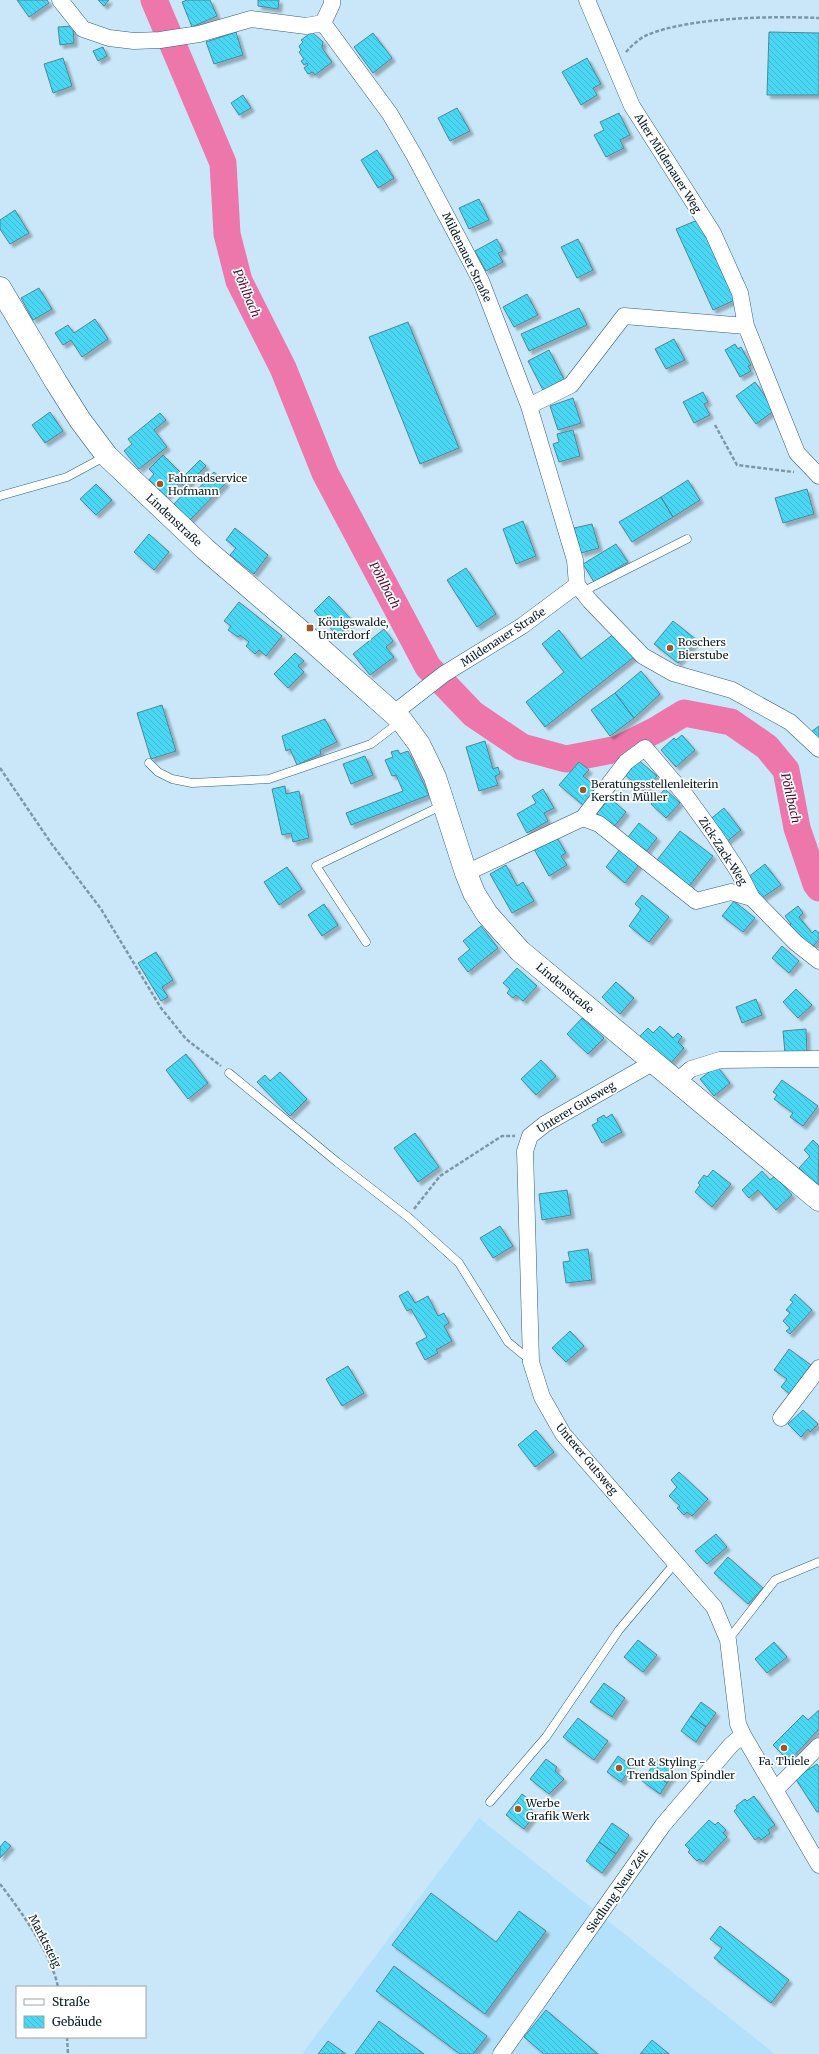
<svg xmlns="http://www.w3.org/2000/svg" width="819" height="2054" font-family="Merriweather,serif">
  <defs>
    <pattern id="building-back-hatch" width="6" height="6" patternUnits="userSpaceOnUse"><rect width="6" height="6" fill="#4ad7f4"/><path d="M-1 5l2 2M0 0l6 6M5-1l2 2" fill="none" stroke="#3fb8d1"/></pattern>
    <filter id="shadow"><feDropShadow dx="3.5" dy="3.5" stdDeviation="1" flood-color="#0004"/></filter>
  </defs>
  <rect width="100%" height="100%" fill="#cae7f9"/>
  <path fill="#b3e1fc" d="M479,1818L775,2054H302Z"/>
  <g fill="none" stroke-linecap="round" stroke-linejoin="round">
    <path stroke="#ed77aa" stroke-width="27" d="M154,0L223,163L227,234L239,281L283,368L325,473L428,667L473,714L522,747L566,759L618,749L656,730L684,713L731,722L767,747L786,770L797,828L816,884L819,888"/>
  </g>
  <path fill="url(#building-back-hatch)" stroke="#4c8896" filter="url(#shadow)" d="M17,0H47L49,3L29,17Z
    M98,0H109L104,6Z
    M187,0H210L217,16L192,27L182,2Z
    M258,0H279L278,9L258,6Z
    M73,26L74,43L60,45L58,27Z
    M236,32L243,55L214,64L206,42Z
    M312,32L323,42L322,48L332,62L315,75L313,72L308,74L304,68L308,65L307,63L304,65L301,61L304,59L299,52L301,50L299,46L303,42L301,40Z
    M769,32L819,33V95H767Z
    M373,33L392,58L373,73L354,47Z
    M103,47L107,56L98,61L93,51Z
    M63,58L72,86L53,93L44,64Z
    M587,58L601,84L593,88L597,95L581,105L562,72Z
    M243,95L251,108L239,115L231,103Z
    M457,108L470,131L450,141L438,118Z
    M619,113L630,135L620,140L624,148L606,157L594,135L604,130L600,122Z
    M377,150L394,178L378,188L361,160Z
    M479,199L489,220L469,229L459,208Z
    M15,210L29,233L10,244L0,229V220Z
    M700,219L737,299L713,310L676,229Z
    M497,239L503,251L498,253L503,262L486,271L475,251Z
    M578,239L593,270L577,278L561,247Z
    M39,288L52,309L33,320L21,298Z
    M527,294L538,315L514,327L503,307Z
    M579,308L587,325L529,351L521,334Z
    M95,319L108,339L82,357L71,340L63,345L55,333L68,325L74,333Z
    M408,322L459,448L420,464L369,337Z
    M674,339L685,360L666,369L655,349Z
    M735,344L738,349L741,347L751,365L748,366L751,371L740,377L725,350Z
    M549,350L564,379L543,390L528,361Z
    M755,382L775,410L756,424L736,396Z
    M703,392L708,402L704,404L710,415L694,423L683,402Z
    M573,398L581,423L558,430L550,406Z
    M50,412L63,431L45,443L32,425Z
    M160,413L166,420L154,430L167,447L139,469L124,451L132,444L128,439Z
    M573,430L580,456L559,462L553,444L559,442L557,434Z
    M163,455L184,476L200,460L206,466L185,487L180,482L166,497L149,480L154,474L149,469Z
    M214,472L226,483L190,520L174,504L187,490L192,495Z
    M688,480L700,500L673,517L661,497Z
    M96,484L112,500L96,515L80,499Z
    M807,489L814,514L783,523L775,498Z
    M661,497L673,517L632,542L619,522Z
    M523,521L536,556L516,564L503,529Z
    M592,524L599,548L581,553L574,528Z
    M235,528L268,555L254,574L230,555L236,548L226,540Z
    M149,534L169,552L154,570L134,552Z
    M616,544L628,562L594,582L583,564Z
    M466,568L496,614L477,627L447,580Z
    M329,596L353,621L338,636L314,611Z
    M239,602L282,636L266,656L259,650L255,654L246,646L249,642L240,635L238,637L228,630L231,626L224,621Z
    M673,621L697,640L678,663L654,644Z
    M384,629L393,641L386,647L394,657L370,675L353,654Z
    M559,630L581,659L615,633L634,657L545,727L526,702L564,672L542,644Z
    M295,653L304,661L298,666L304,672L288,688L274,674Z
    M641,671L660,694L634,718L615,693Z
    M615,693L634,718L610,736L591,710Z
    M162,705L176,751L151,759L137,713Z
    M325,719L337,742L320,750L321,754L297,765L290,749L286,751L282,736Z
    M819,726V742L811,732Z
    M682,735L695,750L676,767L661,750L674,738L676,740Z
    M485,741L493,769L498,767L500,774L495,776L498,785L479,791L466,747Z
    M398,750L400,754L408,751L429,795L351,825L346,813L403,791L396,775L392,776L385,760L393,757L391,752Z
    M365,756L373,775L351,784L343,764Z
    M637,759L657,776L644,791L624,774Z
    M579,762L589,770L583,776L598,788L584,806L559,785Z
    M285,786L286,794L299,791L309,838L293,842L291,833L282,835L272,789Z
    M543,789L554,808L544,813L548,821L527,833L517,814L536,803L532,796Z
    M665,789L680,803L666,818L651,804Z
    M610,798L626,812L613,828L596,814Z
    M724,808L741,830L725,843L708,821Z
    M639,823L657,838L646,852L628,837Z
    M680,831L713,856L689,886L657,860Z
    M556,836L566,853L561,856L567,865L549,876L534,849Z
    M620,849L639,865L625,883L606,867Z
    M765,864L781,885L762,898L747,878Z
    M506,865L517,886L523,882L534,901L512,913L490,874Z
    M287,867L302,889L279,905L264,882Z
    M642,895L669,917L649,942L629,926L641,909L635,904Z
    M734,901L755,918L743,932L722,916Z
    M324,904L338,925L322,936L308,915Z
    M798,906L803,913L799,917L812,933L815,930L819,933V939L811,949L788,926L791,924L785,916Z
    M481,926L498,948L468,972L458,959L470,949L463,941Z
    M782,946L799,961L789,973L772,958Z
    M156,952L173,980L162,987L168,997L161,1001L138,963Z
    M517,968L537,986L523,1001L516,995L513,998L507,993L510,989L503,983Z
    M616,982L634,998L620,1014L602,997Z
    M796,989L812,1005L798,1018L783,1002Z
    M756,999L762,1015L742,1023L736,1007Z
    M582,1018L604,1038L588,1054L567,1034Z
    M660,1026L673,1038L678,1033L682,1037L678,1042L684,1048L670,1064L638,1038L648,1028L653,1033Z
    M806,1029L807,1052L785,1053L783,1031Z
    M186,1054L208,1083L188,1099L166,1070Z
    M541,1060L556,1076L536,1095L521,1079Z
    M717,1066L730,1083L714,1096L700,1079Z
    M280,1072L307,1099L290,1116L257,1082L265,1075L270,1081Z
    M782,1080L818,1106L803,1126L790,1117L793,1113L774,1099L777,1095L773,1092Z
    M612,1114L622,1132L602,1143L592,1125L598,1122L597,1119L604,1115L606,1118Z
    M415,1133L439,1167L418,1182L394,1148Z
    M813,1140L819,1146L818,1186L799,1168L810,1156L804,1150Z
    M713,1170L731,1184L712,1207L695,1192L700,1185L698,1183L704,1175L707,1177Z
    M762,1171L770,1180L775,1176L792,1195L776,1210L758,1190L749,1198L742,1190Z
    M567,1190L571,1215L542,1220L539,1194Z
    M500,1226L513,1246L493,1258L480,1238Z
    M588,1249L592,1280L566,1283L563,1262L570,1261L568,1252Z
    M408,1291L415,1303L428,1296L438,1316L444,1313L449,1323L444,1326L452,1341L436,1350L438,1353L425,1360L416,1343L427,1337L411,1309L407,1311L399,1296Z
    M795,1294L812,1310L790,1334L786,1331L790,1328L783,1321L790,1313L786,1310L793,1302L790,1300Z
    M570,1331L584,1346L566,1362L552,1348Z
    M789,1349L811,1365L790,1394L781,1387L787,1379L774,1370Z
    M348,1366L364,1393L342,1406L326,1379Z
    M803,1410L818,1424L810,1432L808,1429L801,1437L788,1424Z
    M536,1430L554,1452L535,1467L518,1445Z
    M679,1472L708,1499L692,1516L687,1512L684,1515L677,1508L680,1506L669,1496L677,1487L671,1480Z
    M716,1534L727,1547L707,1564L695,1551Z
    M728,1557L763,1588L748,1604L714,1573Z
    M638,1640L657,1655L643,1672L624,1657Z
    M774,1642L787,1657L767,1673L755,1659Z
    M604,1683L625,1698L612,1717L590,1702Z
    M701,1702L716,1713L706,1727L691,1716Z
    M819,1710V1729L789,1761L773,1745L803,1715L808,1720Z
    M691,1716L706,1727L696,1742L681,1731Z
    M578,1718L608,1741L594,1760L563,1737Z
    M618,1756L632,1766L621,1782L607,1772Z
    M546,1759L557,1767L555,1771L564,1779L549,1794L530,1779Z
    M657,1760L675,1773L667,1783L649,1771Z
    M817,1764L819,1767V1811L817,1812L795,1778Z
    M649,1771L667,1783L660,1794L642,1781Z
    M522,1794L531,1801L527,1806L536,1813L524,1829L506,1815Z
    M754,1796L775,1825L768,1830L770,1833L761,1840L759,1837L755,1840L734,1811L737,1808L736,1806L745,1799L747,1801Z
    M709,1820L715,1825L718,1822L726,1830L723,1833L727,1837L703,1862L699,1859L697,1861L688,1852L690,1850L685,1845Z
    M612,1823L629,1835L616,1854L599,1842Z
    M5,1841L11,1846L0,1858V1847Z
    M599,1842L616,1854L602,1873L586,1861Z
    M431,1893L496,1942L519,1911L546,1931L485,2014L392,1945Z
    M720,1926L789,1980L771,2003L714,1958L722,1948L710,1939Z
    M394,1966L487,2036L473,2054H460L376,1991Z
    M546,2010L598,2054H544L524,2037Z
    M379,2021L424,2054H355Z
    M652,2040L669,2054H640Z
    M328,2041L346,2054H318Z"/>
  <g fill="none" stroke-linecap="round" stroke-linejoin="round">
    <defs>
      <path id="lane" d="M0,496L67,477L106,456
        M582,592L687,539
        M149,763L158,772L172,779L192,783L269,779L371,744L401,721
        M366,942L316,866L443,805
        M229,1073L337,1162L408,1217L459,1263L508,1342L531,1361
        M728,1640L775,1580L819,1562
        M490,1802L546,1737L619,1630L676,1562"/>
      <path id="street" d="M60,0L83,29L109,38L134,41L160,40L199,34L251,19L306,26L323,23
        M587,0L632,106L713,233L740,293L746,326L797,453L819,476
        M323,23L390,114L414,155L481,281L529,406L575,560L577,585L590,601L643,656L673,673L732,690L790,722L819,749
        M323,23L332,4V0
        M529,406L571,385L624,316L746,326
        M394,713L444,674L522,626L577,585
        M583,818L626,762L645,748L686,796L715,836L738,871L752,898L796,943L819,961
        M466,873L583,818L599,824L696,901L731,892L752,898
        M654,1062L545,1124L530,1136L525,1151L531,1362L542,1397L563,1434L714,1607L728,1640L738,1724L743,1735L819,1865
        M677,1081L691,1069L720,1060L819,1059
        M781,1418L819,1368
        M775,1790L819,1746
        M501,2054L663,1825L731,1745L743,1735"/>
      <path id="secondary" d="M0,288L56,382L80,420L107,456L205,549L304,634L402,721L419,744L435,777L466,873L474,893L487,914L520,951L819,1200"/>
    </defs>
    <use href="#lane" stroke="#305f79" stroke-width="9"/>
    <use href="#street" stroke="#305f79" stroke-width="17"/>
    <use href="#secondary" stroke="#305f79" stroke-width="23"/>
    <path stroke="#7d97a6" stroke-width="2.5" stroke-dasharray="4 2" stroke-linecap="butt" d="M626,52C631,46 640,38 647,35C691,17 771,16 819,18
      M715,425L737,465L794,472
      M0,768L51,843L101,909L161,1008L186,1039L221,1066
      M414,1209L440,1176L502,1136H515
      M0,1884C21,1911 51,1953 58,1987
      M67,2037L68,2054"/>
    <use href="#lane" stroke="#fff" stroke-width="8"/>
    <use href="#street" stroke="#fff" stroke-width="16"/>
    <use href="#secondary" stroke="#fff" stroke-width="22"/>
  </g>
  <g fill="#9b5927" stroke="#fff" stroke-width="1.5">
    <circle cx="160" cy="484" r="4"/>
    <rect x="306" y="624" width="8" height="8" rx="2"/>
    <circle cx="670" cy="648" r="4"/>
    <circle cx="583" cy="790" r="4"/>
    <circle cx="784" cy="1748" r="4"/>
    <circle cx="619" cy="1768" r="4"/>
    <circle cx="518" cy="1809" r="4"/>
  </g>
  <g text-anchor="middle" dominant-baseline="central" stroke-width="3.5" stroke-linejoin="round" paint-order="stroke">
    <g font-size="11" fill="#071b25" stroke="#fff">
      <text transform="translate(668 163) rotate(58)">Alter Mildenauer Weg</text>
      <text transform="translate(467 257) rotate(64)">Mildenauer Straße</text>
      <text transform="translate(174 520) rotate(43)">Lindenstraße</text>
      <text transform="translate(503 637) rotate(-33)">Mildenauer Straße</text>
      <text transform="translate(723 851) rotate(57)">Zick-Zack-Weg</text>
      <text transform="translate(565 988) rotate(40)">Lindenstraße</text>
      <text transform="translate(576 1107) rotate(-31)">Unterer Gutsweg</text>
      <text transform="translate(587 1459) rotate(50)">Unterer Gutsweg</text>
      <text transform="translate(617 1891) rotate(-55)">Siedlung Neue Zeit</text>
      <text transform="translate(45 1941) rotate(63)">Marktsteig</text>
    </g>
    <g font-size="11" fill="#071b25" stroke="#fff" text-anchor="start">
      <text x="168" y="478">Fahrradservice<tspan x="168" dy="13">Hofmann</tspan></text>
      <text x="318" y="622">Königswalde,<tspan x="318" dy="13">Unterdorf</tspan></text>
      <text x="678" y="642">Roschers<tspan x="678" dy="13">Bierstube</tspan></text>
      <text x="591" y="784">Beratungsstellenleiterin<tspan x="591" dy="13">Kerstin Müller</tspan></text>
      <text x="784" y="1761" text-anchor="middle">Fa. Thiele</text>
      <text x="627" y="1762">Cut &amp; Styling -<tspan x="627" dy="13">Trendsalon Spindler</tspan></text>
      <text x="526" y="1803">Werbe<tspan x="526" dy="13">Grafik Werk</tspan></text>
    </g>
    <g font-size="12" font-style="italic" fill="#530830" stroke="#fff">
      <text transform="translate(247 293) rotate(67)">Pöhlbach</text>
      <text transform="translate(385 585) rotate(62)">Pöhlbach</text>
      <text transform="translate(791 798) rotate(77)">Pöhlbach</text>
    </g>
  </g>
  <rect x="16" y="1986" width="130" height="52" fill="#ffffff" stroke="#9ca4a8"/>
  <rect x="24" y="1999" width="20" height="6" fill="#ffffff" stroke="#9ca4a8"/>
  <text x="52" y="2006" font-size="12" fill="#071b25">Straße</text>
  <rect x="24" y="2016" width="20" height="12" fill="url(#building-back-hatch)" stroke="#9ca4a8"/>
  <text x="52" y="2026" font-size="12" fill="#071b25">Gebäude</text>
</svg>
